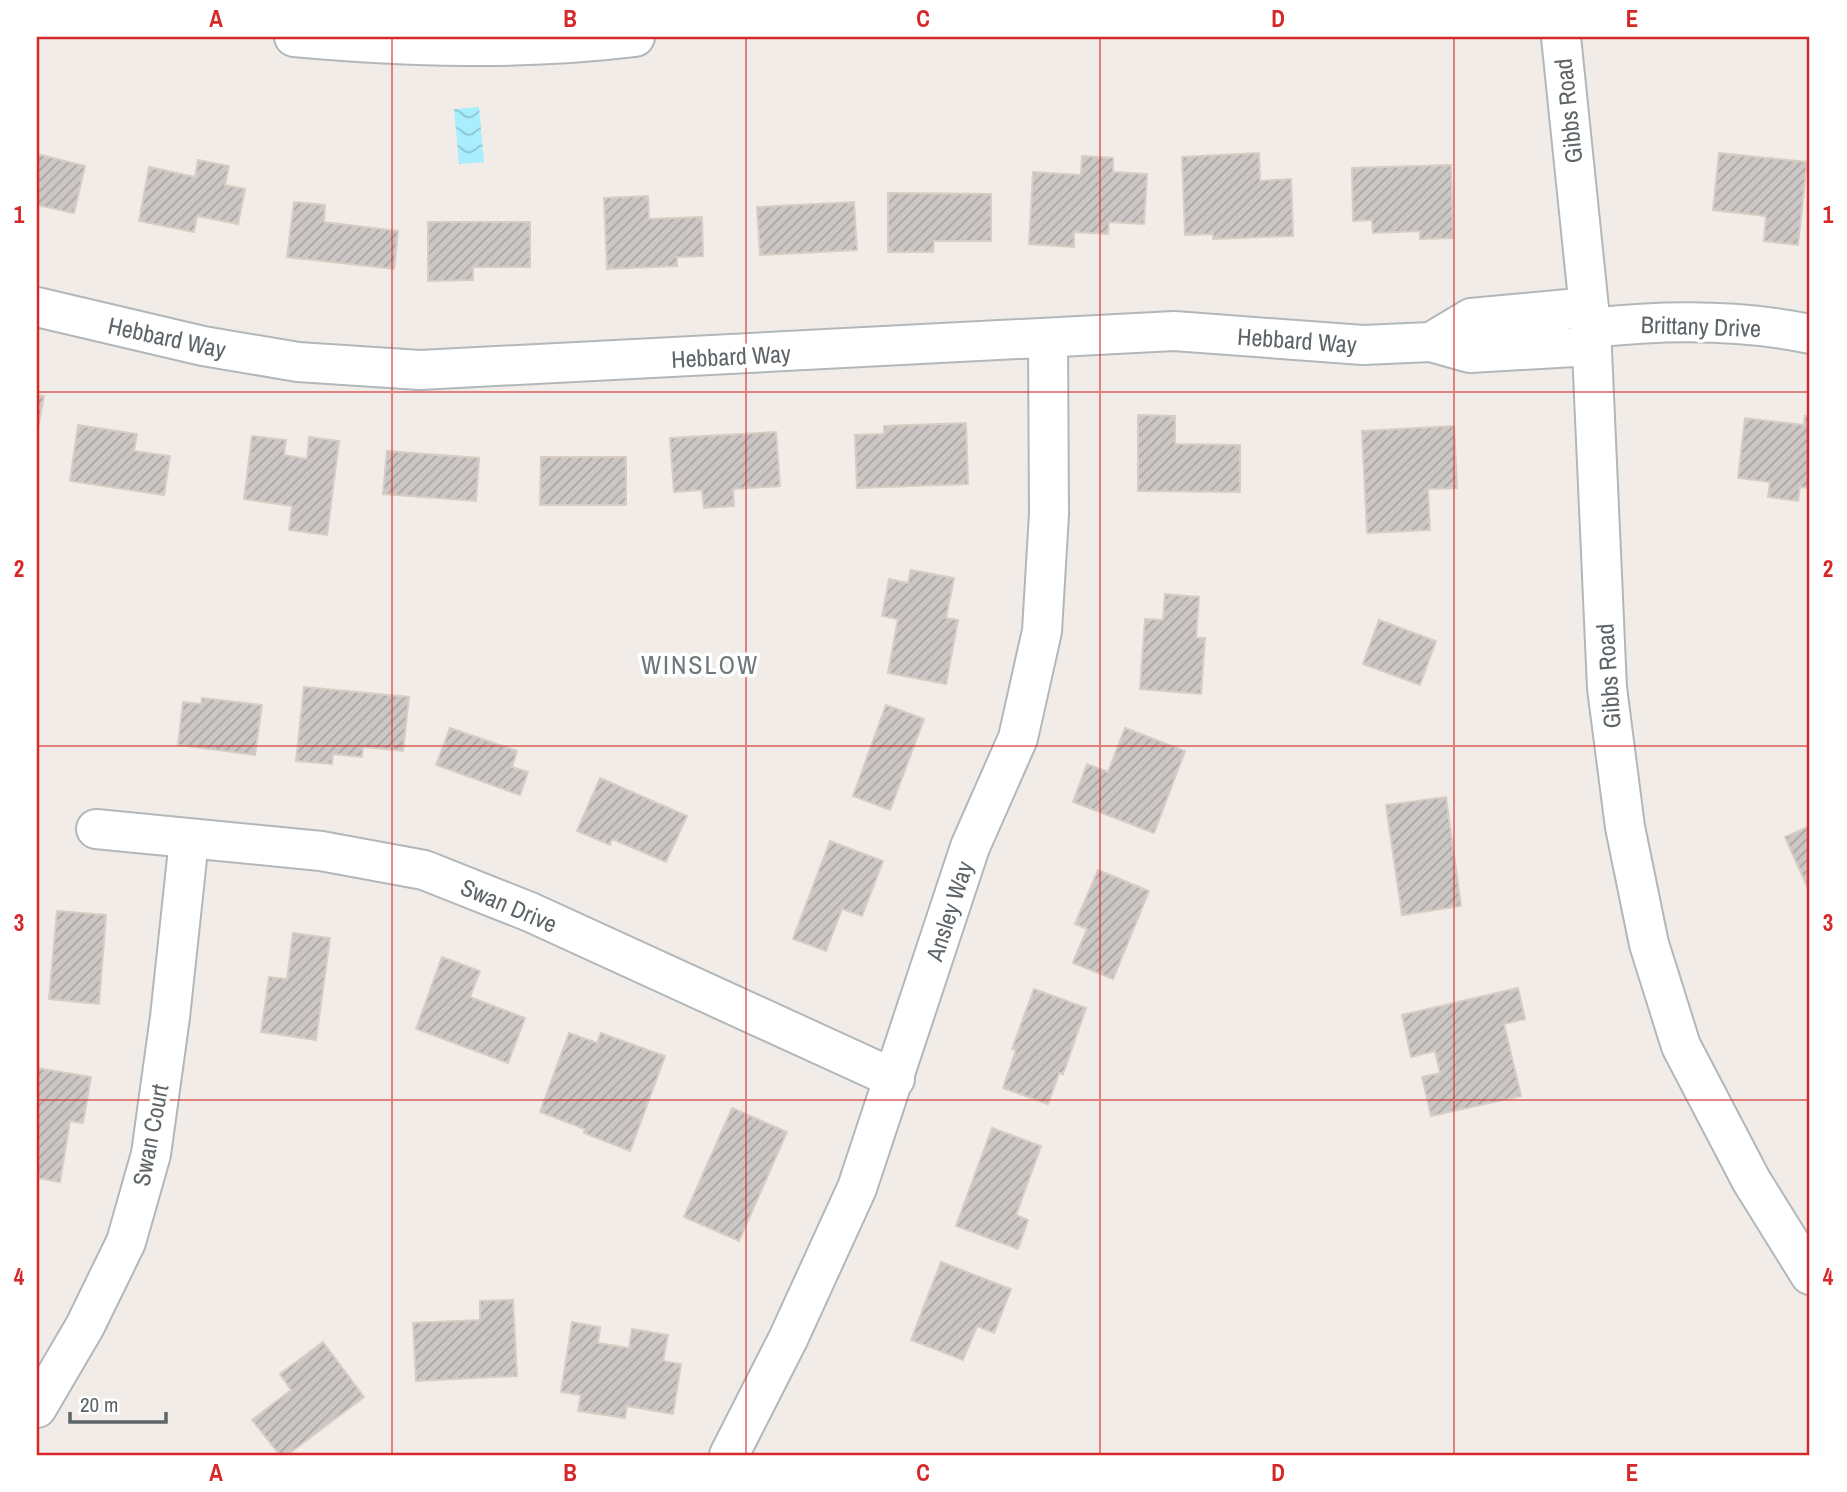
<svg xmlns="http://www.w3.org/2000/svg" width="1847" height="1492" font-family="'Archivo Narrow',sans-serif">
  <defs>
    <pattern id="water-waves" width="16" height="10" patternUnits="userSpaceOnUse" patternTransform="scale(1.75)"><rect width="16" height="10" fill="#a9eeff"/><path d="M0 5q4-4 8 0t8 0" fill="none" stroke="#8dc4d2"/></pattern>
    <pattern id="building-hatch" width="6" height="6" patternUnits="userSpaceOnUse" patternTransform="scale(1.75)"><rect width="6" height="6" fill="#ccc7c4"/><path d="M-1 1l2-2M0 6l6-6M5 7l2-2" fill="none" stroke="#a9a5a3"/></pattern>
  </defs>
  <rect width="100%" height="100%" fill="#f1ece7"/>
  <path fill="url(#water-waves)" d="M479,107L484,162L459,164L454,109Z"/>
  <path fill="url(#building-hatch)" stroke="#d7cdc4" stroke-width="2" d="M1259,153L1260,181L1291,179L1293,236L1213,239V234L1185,235L1182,157Z
    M1719,153L1807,162L1798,245L1764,241L1766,216L1713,210Z
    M37,154L85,166L74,213L37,205Z
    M1082,156L1113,158V172L1147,174L1144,224L1109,222L1108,234L1074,232V247L1029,244L1033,172L1081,175Z
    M198,160L229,166L225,185L245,189L238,224L197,216L194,232L139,221L149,167L195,177Z
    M1451,165L1453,238L1420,239V231L1373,233L1372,220L1353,221L1352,168Z
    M888,193L991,194V241H934L933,252H888Z
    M648,196L649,219L702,217L703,256L677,257V266L607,269L604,198Z
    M294,202L325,205L324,222L398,231L394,269L287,257Z
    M854,202L857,250L760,255L757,207Z
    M428,222H530V267H473V280L428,281Z
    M37,395L44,396L37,433Z
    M1138,415L1175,416V444L1240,445V492L1138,491Z
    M1805,416L1810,417V488L1800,487L1798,501L1768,497L1770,482L1738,478L1745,418L1804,425Z
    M966,423L968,484L857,488L855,435L884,434V426Z
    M78,425L137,434L134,451L170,456L164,495L70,481Z
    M1454,426L1457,488L1428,489L1430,530L1367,533L1362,431Z
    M776,432L780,486L733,489L734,506L704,508L702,490L674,492L670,438Z
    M252,436L286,440L284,455L307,459L309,437L339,441L327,535L289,530L292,506L244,499Z
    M387,451L479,458L476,501L383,494Z
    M541,457H626V505H540Z
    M911,570L954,578L946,618L958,620L946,684L888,673L898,619L882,616L889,579L908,583Z
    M1165,594L1199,597L1196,638H1205L1201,694L1140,689L1145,619L1163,620Z
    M1379,620L1436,641L1420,685L1363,664Z
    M304,687L409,697L403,751L363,747L362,757L333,754L332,764L296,761Z
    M202,698L262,705L255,755L178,745L183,702L201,704Z
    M886,705L924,719L890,810L853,796Z
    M450,728L517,751L512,767L528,772L520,795L436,765Z
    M1125,728L1185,751L1154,833L1073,802L1087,764L1108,772Z
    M600,778L687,816L666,862L612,839L610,845L577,831Z
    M1446,797L1461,906L1402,915L1386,805Z
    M1810,826V893L1785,837Z
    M830,841L883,861L862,916L842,909L826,951L793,939Z
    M1098,870L1149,891L1113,979L1073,963L1087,929L1075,924Z
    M57,911L106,915L99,1004L49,999Z
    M293,933L330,938L316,1040L261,1032L269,977L287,979Z
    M442,957L480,971L470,997L525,1018L508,1063L416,1029Z
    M1518,988L1525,1019L1504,1024L1521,1096L1431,1116L1422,1077L1440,1073L1435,1051L1411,1057L1402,1015Z
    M1034,989L1086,1008L1063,1074L1059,1073L1048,1104L1003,1088L1016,1050L1012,1049Z
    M569,1033L597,1043L601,1033L665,1056L630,1151L584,1133L585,1129L540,1112Z
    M37,1068L91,1077L83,1123L70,1121L60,1182L37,1178Z
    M732,1108L787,1132L739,1241L684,1217Z
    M992,1128L1041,1146L1016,1215L1028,1220L1018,1249L956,1226Z
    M941,1262L1011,1289L994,1333L977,1326L963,1360L911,1340Z
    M513,1300L517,1376L416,1381L413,1323L480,1320V1301Z
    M572,1322L600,1327L598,1343L629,1348L632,1329L668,1335L663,1361L681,1364L673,1414L627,1406L625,1418L578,1411L581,1395L561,1392Z
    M323,1342L364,1397L287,1455H280L252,1420L291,1390L280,1374Z"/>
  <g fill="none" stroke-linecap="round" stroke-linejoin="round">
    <defs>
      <path id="minor" d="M294,37C407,47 522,51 635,37
        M1561,37L1591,328L1607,688L1625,827L1649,944L1681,1046L1751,1180L1810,1275
        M37,307L203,346L298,362L420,370L1174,331L1363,345L1431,342L1470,353L1592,346
        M1591,328C1663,320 1739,319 1810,334
        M1431,342L1471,318L1589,307
        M96,829L321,851L424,870L530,912L895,1079
        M37,1408L85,1326L126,1242L151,1154L170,1017L189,840
        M729,1455L788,1339L857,1188L970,847L1018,738L1042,631L1049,514L1048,339"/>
    </defs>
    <use href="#minor" stroke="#b2b7ba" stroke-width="42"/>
    <use href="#minor" stroke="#fff" stroke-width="38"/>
  </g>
  <path fill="none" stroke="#d62828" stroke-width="2" stroke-opacity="0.55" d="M392,37V1455M746,37V1455M1100,37V1455M1454,37V1455M37,392H1810M37,746H1810M37,1100H1810"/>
  <g text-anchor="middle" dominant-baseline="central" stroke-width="7" stroke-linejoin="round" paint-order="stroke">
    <g font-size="24" fill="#5e6568" stroke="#fff">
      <text transform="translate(1568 111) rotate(-96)">Gibbs Road</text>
      <text transform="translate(1701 326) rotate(2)">Brittany Drive</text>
      <text transform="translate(167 337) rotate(12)">Hebbard Way</text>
      <text transform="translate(1297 340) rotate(4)">Hebbard Way</text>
      <text transform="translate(731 356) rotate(-3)">Hebbard Way</text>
      <text transform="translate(1608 676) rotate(-94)">Gibbs Road</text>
      <text transform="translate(509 905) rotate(23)">Swan Drive</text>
      <text transform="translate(949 911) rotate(-72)">Ansley Way</text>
      <text transform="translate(150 1135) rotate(-79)">Swan Court</text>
    </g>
    <g font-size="26" letter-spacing="2" fill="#6f777a" stroke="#fff">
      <text x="700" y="664">WINSLOW</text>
    </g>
  </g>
  <rect width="1847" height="1492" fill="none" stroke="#ffffff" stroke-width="77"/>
  <path d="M70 1412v10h96v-10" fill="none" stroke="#5e6568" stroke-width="3.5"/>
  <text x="80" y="1412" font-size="21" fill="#5e6568" stroke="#ffffff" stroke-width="5" paint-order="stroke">20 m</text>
  <rect x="38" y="38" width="1770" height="1416" fill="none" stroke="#d62828" stroke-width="2.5"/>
  <g font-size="23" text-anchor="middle" font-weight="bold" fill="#d62828">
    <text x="216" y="27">A</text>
    <text x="570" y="27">B</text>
    <text x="923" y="27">C</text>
    <text x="1278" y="27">D</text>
    <text x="1632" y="27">E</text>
    <text x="19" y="223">1</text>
    <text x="1828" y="223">1</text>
    <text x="19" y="577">2</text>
    <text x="1828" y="577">2</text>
    <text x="19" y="931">3</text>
    <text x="1828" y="931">3</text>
    <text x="19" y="1285">4</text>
    <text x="1828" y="1285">4</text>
    <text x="216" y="1481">A</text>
    <text x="570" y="1481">B</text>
    <text x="923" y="1481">C</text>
    <text x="1278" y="1481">D</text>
    <text x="1632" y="1481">E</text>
  </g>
</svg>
